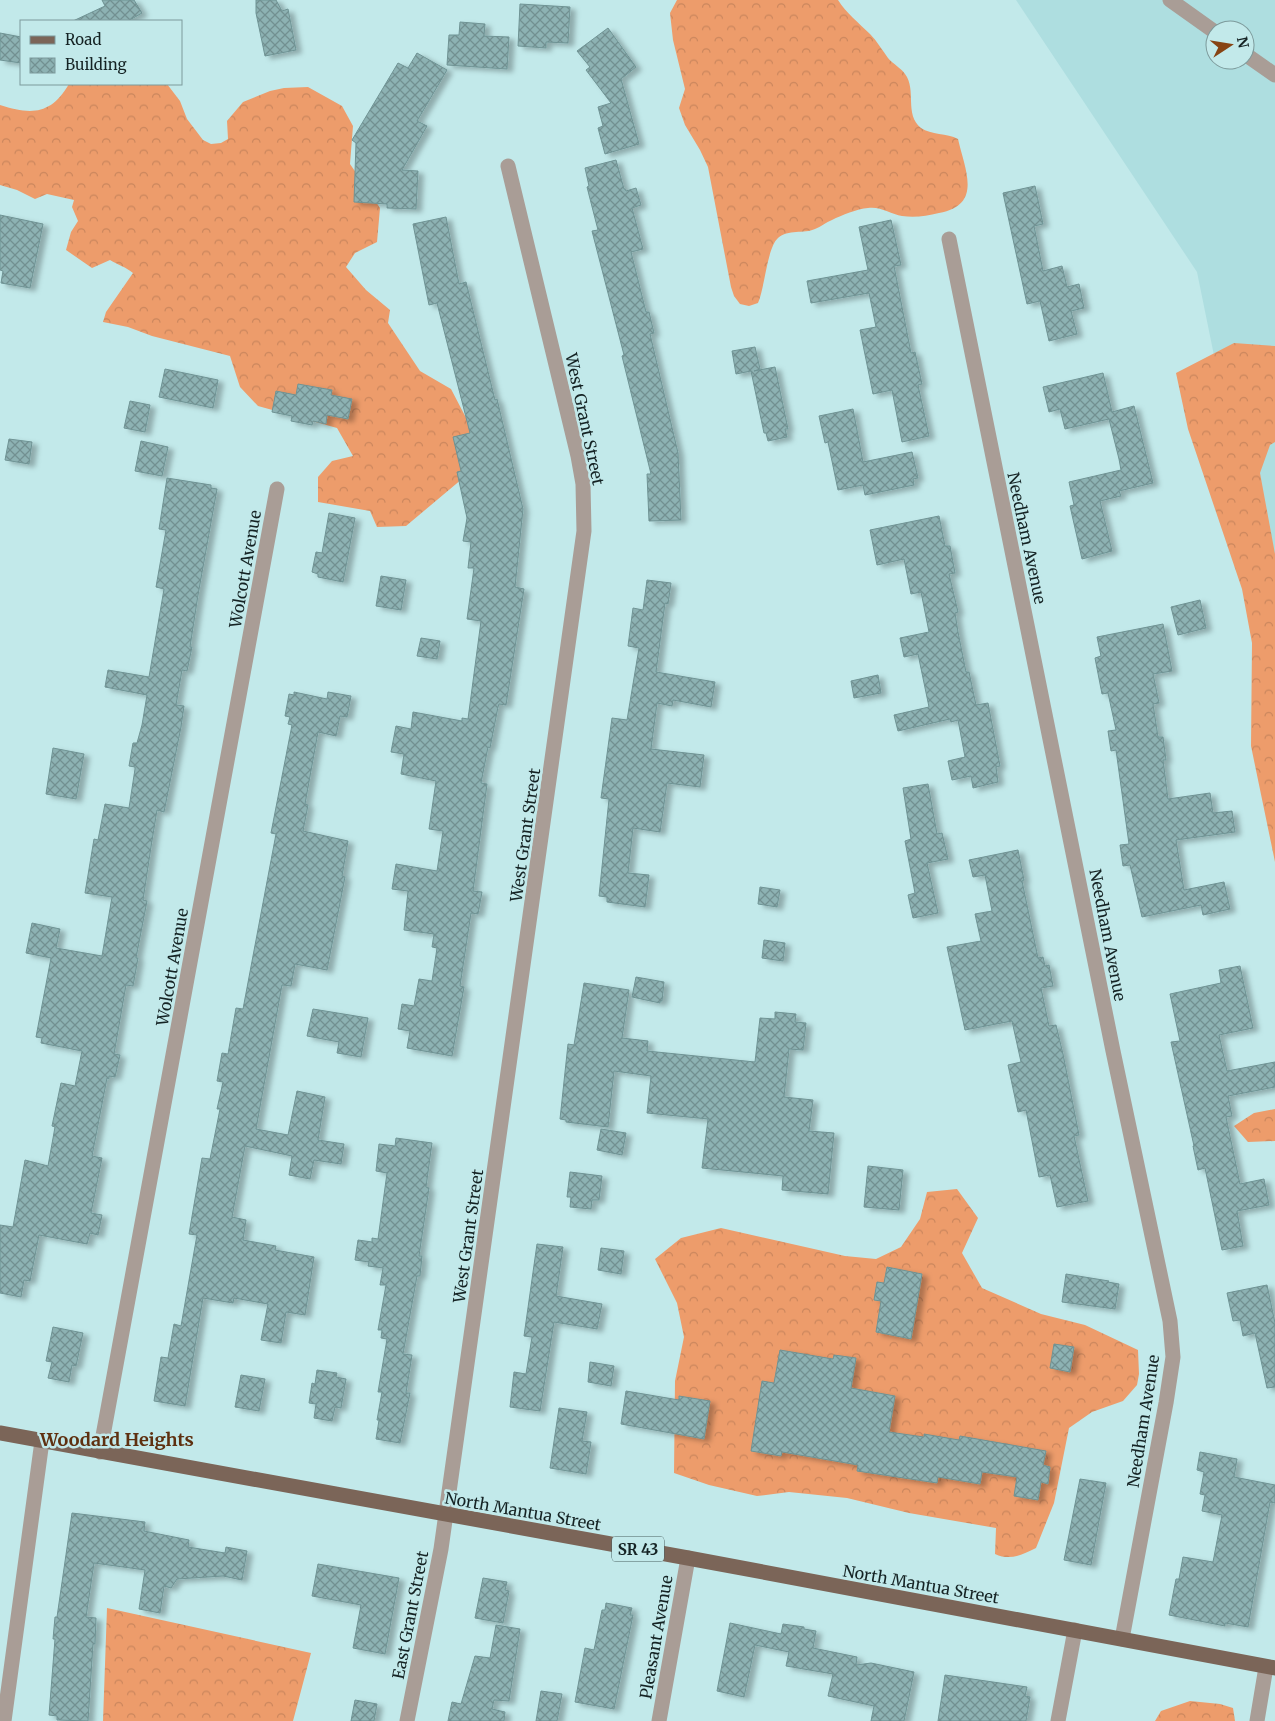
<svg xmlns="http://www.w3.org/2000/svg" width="1275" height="1721" font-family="Merriweather,serif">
  <defs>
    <pattern id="forest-crowns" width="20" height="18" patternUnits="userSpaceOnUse" patternTransform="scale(1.25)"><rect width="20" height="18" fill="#ed9c6b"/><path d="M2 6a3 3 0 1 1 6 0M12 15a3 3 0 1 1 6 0" fill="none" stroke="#ca865d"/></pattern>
    <pattern id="building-cross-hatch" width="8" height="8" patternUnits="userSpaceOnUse" patternTransform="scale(1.25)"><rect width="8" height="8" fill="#8db2b3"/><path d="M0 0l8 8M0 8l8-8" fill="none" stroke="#729091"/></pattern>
    <filter id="shadow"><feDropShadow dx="5.5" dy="3" stdDeviation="2.5" flood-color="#0004"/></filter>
  </defs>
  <rect width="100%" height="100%" fill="#c2e9ea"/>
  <path fill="#aedee0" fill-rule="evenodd" d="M1016,0H1275V655L1197,272ZM1215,30H1245V60H1215Z"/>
  <path fill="url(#forest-crowns)" d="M677,0H838C846,13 859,23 870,34C877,41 882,50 888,58C893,64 901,68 905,74C917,90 904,114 921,128C931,135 947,133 958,139C965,170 983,205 939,213C926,216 915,218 902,216C891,214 880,206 868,208C857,209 842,215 832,220C826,222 821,227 815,229C804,234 788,229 778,238C767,248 765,287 758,303L749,306L740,304L734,296L731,287L708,167L700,150L685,125L679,108L685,89L673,40L670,13Z
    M69,84H167L180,101L187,119L203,140L211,144L221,143L228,139L227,121L243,102L270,91L284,88L308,87L342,106L353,126L350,164L380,208L377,242L355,253L346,267L366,290L390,310L388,323L420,371L451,389L487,458L406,526L377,527L370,511L318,502V477L332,461L353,456L337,428L258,406L240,387L230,356L152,336L128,327L103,322L106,312L133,273C126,267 118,265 110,260L92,268L66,250L71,232L78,221L72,207L74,200L47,194L35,199L17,190L0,185V105C31,115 51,115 69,84Z
    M1234,343L1275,346V442L1270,445L1260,473L1275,554V862L1251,746L1252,643L1242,589L1188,429L1176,373Z
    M1275,1109V1141L1248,1142L1234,1126L1254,1113Z
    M957,1189L978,1218L962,1253L982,1288L1041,1314L1085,1325L1138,1350L1139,1374L1137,1385L1123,1401L1092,1412L1069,1428L1054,1503L1036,1548C1022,1555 1010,1561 995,1554L996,1528L909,1513L847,1498L789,1492L757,1496L709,1485L674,1473L675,1381L684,1337L677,1303L655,1259L681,1238L721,1228L845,1256L876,1259L901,1247L920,1219L927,1192Z
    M107,1608L311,1653L293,1721H103Z
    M1190,1701L1220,1704L1233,1708L1235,1721H1155L1161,1711Z"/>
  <path fill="url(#building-cross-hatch)" stroke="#6f9394" filter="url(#shadow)" d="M102,0H134L142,13L128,21H73L105,6Z
    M256,0H276L282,11L288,9L296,50L265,56L256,13Z
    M520,4L570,7L568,43L546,42V48L518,46Z
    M460,22L485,24L484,36L509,37L507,69L447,65L449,35H459Z
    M608,28L636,67L621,79L639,144L605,154L598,128L603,126L598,107L611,103L586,70L590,67L577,51Z
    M0,33L21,37V63L0,60Z
    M417,53L447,70L417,121L427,126L402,170L418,171L416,209L387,208V204L354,202L356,143L352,140L398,63L408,68Z
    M616,160L624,189H625L626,191L636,188L641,205L632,208L643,249L631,252L646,312H649L654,333L650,334L678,453L681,520L649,521L647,474H651L622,356L624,355L592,231L598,230L587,187L589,186L585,168Z
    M1035,186L1043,224L1034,226L1043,271L1062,266L1067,287L1079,284L1084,308L1071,311L1077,334L1049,341L1040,301L1027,304L1003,193Z
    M0,215L43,224L30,288L1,283L3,271L0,270Z
    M446,217L459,284L466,282L495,400L497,399L523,509L515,587L524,589L506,705L499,704L498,707L490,748L488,747L481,783L487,784L473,891L482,892L478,914L471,913L460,986L464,987L452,1056L407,1048L410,1031L398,1029L402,1004L414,1006L419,979L432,981L437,948L432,947L434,934L404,930L408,891L392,889L396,864L437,871L443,831L429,829L436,781L401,774L404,754L391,752L396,726L411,729L413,712L462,721V718L468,719L481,621L467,619L474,568H468L471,542L463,541L467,518L457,472L461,471L453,437L470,433L437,303L429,305L413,224Z
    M891,220L901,265L894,266L911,353L915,352L922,384L918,385L929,436L902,442L892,390L873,394L860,330L876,327L869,293L811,303L807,281L868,270L859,227Z
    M755,347L760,369L754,371L775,367L788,429H785L787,437L768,441L766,433H764L751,371L736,374L732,351Z
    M165,369L218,380L213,408L159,397Z
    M1103,373L1112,412L1134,406L1153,483L1119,491L1121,496L1100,501L1112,551L1082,559L1070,506L1074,505L1069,482L1121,470L1119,459L1109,419L1065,429L1060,409L1049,412L1043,387Z
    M298,384L332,390L331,395L352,399L348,419L327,415L326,424L313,421L312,425L291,421L292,416L272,412L276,391L296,395Z
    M130,401L150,405L145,432L124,428Z
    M853,409L863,462L912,452L918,478L913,479L914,485L865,495L863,485L838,490L828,442L825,443L819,416Z
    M9,439L32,442L29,464L5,460Z
    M141,441L168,447L162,476L135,471Z
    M167,478L211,485V488L217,489L198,595L190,647H192L187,671L182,670L176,705L184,706L181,727L164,812L157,810L151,847L143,900L147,901L136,958H138L133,986L126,985L114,1054L120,1055L115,1077L109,1076V1079L107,1078L92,1156L102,1158L91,1213L102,1215L98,1235L90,1233L87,1244L39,1235L30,1281L24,1280L21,1297L0,1293V1225L13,1227L25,1160L48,1166L55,1127L52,1126L61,1083L75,1086L82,1051L41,1043L42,1038L36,1037L51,958L26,953L32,923L60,929L56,948L102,956L112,897L85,893L94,839L98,840L105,804L129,808L135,769V767L129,766L133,743H137L142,725L147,695L105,687L108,670L149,677L164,589L156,587L166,530L159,529Z
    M329,513L355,518L343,582L318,577V574L312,572L316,552L322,553Z
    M939,516L945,546H950L955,573L949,574L958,612L955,613L958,632L966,672H969L976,705L988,703L1000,766L996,767L998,782L973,788L971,776L952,780L948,761L965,757L958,720L951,722L950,719L898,731L894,715L929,707L918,654L904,657L900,638L929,632L921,592L911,594L904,559L877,565L870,530Z
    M381,576L406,580L401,610L376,606Z
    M647,580L671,583L668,604L665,603L656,672L715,682L711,707L673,700L672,706L657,703L651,749L704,755L700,787L667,783L660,832L633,828L628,873L649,875L645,907L607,902V897L599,896L609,799L601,798L612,718L627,720L639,648L628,646L633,608L643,610Z
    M1200,600L1206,628L1178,635L1171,607Z
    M1163,624L1172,671L1153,674L1159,703L1153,704L1158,737H1163L1166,760H1163L1168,799L1210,793L1213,813L1232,811L1235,832L1176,840L1184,890L1224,882L1230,909L1203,915L1201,905L1142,917L1130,865L1123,866L1120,845L1129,844L1116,750L1111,751L1108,731L1116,730L1108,693L1102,694L1095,658L1101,656L1097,637Z
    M421,638L440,641L437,659L417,656Z
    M878,675L881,693L854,698L851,681Z
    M294,692L327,699L328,692L351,696L347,717L340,716L336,736L318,732L305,804L308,805L303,831L348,841L342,876L345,877L327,970L295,964L291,986L282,985L256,1129L288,1135L297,1091L325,1097L318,1140L344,1144L341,1164L314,1160L310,1179L289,1175L292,1156L245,1146L232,1217L246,1220L243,1240L276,1246L275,1250L314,1257L305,1315L286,1312L281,1343L261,1340L268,1304L234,1298L233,1303L203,1298L185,1406L154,1401L161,1357L168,1358L174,1324L181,1326L197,1235L189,1234L202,1158L210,1159L220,1109H217L223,1082L217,1081L222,1053L228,1054L236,1008L243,1009L276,834L271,833L292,725L288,724L290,717L285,716L289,694L294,695Z
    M53,748L84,754L76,799L46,794Z
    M928,784L937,834L942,833L948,859L927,863L938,913L913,918L908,895L915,893L905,841L911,839L903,788Z
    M1018,850L1024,880L1022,881L1038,958L1043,957L1045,966L1049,965L1053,986L1041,988L1049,1026L1056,1025L1063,1054L1079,1135L1074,1136L1088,1201L1057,1207L1050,1175L1039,1177L1026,1110L1018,1112L1008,1065L1021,1062L1012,1021L965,1030L947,947L981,941L975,914L992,911L985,875L973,877L969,860Z
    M760,887L780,890L777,907L758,904Z
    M764,940L785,943L783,961L762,958Z
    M1240,966L1253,1028L1219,1035L1227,1071L1275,1062V1087L1228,1096L1232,1116L1226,1117L1240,1184L1264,1179L1269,1205L1237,1211L1243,1246L1222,1250L1205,1168L1198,1170L1193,1146H1194L1171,1042L1180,1041L1170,994L1221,983L1219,970Z
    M636,977L664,982L662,1001H660V1003L632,997Z
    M584,983L629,990L622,1038L648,1041L647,1051L755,1062L760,1018L775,1019V1012L796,1014L795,1022L806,1023L803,1050L789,1049L784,1097L813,1100L809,1131L834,1133L828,1194L782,1190L783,1176L702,1168L708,1119L647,1113L651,1076L614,1071L608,1127L566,1122V1120L560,1119L568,1044L574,1045Z
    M313,1009L368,1018L361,1057L337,1053L339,1042L307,1036Z
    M601,1129L626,1133L622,1155L597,1150Z
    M396,1138L432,1143L426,1187L429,1188L419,1256H422L420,1276H417L403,1354L412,1355L406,1393H410L400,1443L376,1439L379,1420H377L382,1392H378L387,1339L381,1338L382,1330H378L386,1285H380L383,1268L368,1266L369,1262L355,1260L358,1240L372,1242V1238L378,1239L387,1173L376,1171L379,1144L395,1146Z
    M868,1166L903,1170L899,1210L864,1207Z
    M570,1172L602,1176L599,1200H592L591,1209L570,1207L571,1197H567Z
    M537,1244L563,1247L556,1296L602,1304L597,1329L554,1322L540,1411L510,1407L514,1372L526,1374L532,1337L524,1336Z
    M601,1248L624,1251L621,1274L598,1270Z
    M887,1267L922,1274L911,1339L876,1332L881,1301L874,1300L877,1282L884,1283Z
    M1066,1274L1109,1281L1108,1282L1119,1284L1115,1309L1062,1302Z
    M1267,1285L1275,1323V1387L1267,1388L1255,1333L1243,1336L1240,1320L1233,1321L1227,1293Z
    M53,1327L83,1333L76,1366L72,1365L69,1382L48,1378L52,1362L46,1361Z
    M1054,1344L1074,1347L1070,1372L1050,1368Z
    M780,1350L833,1359L834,1355L856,1358L851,1388L895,1396L889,1432L924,1437V1434L959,1440L960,1436L1046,1451L1043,1465L1050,1467L1048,1484L1041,1482L1038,1500L1014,1496L1017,1477L982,1472L980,1484L938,1477L937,1483L857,1471L858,1465L782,1452L781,1456L751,1451L762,1381L774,1383Z
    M590,1362L614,1366L611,1386L588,1382Z
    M317,1370L337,1373L336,1377L346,1379L341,1408L335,1407L332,1421L314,1418L316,1404L309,1403L312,1383L315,1384Z
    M241,1375L265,1379L259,1411L235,1407Z
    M626,1391L679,1400V1396L710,1401L704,1439L621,1424Z
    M559,1408L587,1412L582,1441L591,1442L586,1474L550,1468Z
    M1200,1452L1237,1459L1234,1477L1275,1485V1503L1270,1502L1248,1627L1225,1623V1626L1169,1615L1176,1579H1179L1183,1557L1213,1562L1222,1515L1202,1511L1205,1495L1200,1494L1204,1472L1197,1470Z
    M1080,1479L1106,1483L1091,1565L1064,1560Z
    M72,1513L145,1522L144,1531L189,1540L188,1547L225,1553L226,1547L247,1551L242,1580L223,1576L177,1579L171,1588L164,1586L160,1613L139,1609L145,1570L94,1563L86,1617L96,1618L95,1644H93L88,1721L57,1720V1716L49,1715L55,1639H53L55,1617H57Z
    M318,1564L399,1578L385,1654L353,1648L361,1605L312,1596Z
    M483,1578L507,1582L505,1590L509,1591L503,1623L475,1618Z
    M606,1603L632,1608L630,1615H633L614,1709L575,1702L585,1648L594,1650L602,1610H605Z
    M730,1623L781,1634L783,1624L804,1627V1629L816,1631L813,1648L857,1657L856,1665L871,1663L914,1672L904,1721H871L874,1706L828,1696L833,1674L786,1666L789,1652L755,1645L744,1697L717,1691Z
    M496,1625L520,1629L509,1701L494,1700L492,1709L505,1712L504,1721H448L452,1702L461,1704L475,1656L490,1658Z
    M945,1675L1027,1687L1025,1696L1030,1697L1026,1721H938Z
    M541,1691L562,1694L557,1721H536Z
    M355,1700L377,1704L374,1721H351Z"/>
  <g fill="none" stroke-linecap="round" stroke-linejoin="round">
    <path stroke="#a99d96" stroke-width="15" d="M1170,0L1215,32
      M1245,54L1275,75
      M949,239L1113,1051L1170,1321L1173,1357L1166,1403L1122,1639
      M100,1452L277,489
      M4,1721L42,1441
      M407,1721L441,1549L584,531L583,484L578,456L508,166
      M659,1721L688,1558
      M1058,1721L1075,1630
      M1257,1721L1266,1667"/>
    <path stroke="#7b6558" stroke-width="15" d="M0,1433L688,1558L1275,1668"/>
  </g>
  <g text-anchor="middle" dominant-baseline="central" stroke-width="5" stroke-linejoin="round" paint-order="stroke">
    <rect fill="#c2e9ea" stroke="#495e5f" stroke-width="1" x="612" y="1536.5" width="52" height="25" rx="4"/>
    <g font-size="15" font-weight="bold" fill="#152324">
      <text x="638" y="1549">SR 43</text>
    </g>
    <g font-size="16" fill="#152324" stroke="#c2e9ea">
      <text transform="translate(585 419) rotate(78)">West Grant Street</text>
      <text transform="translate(1027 538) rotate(78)">Needham Avenue</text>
      <text transform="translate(245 569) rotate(-80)">Wolcott Avenue</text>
      <text transform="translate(525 835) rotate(-82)">West Grant Street</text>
      <text transform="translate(1108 935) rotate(79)">Needham Avenue</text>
      <text transform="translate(172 967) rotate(-80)">Wolcott Avenue</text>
      <text transform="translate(468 1236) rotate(-82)">West Grant Street</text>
      <text transform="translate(1143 1421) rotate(-81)">Needham Avenue</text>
      <text transform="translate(523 1511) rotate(10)">North Mantua Street</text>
      <text transform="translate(921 1584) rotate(10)">North Mantua Street</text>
      <text transform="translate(410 1615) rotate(-79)">East Grant Street</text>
      <text transform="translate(656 1637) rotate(-80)">Pleasant Avenue</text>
    </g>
    <g font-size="18" font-weight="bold" fill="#5e3010" stroke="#c2e9ea">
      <text x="117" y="1439">Woodard Heights</text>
    </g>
  </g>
  <rect x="20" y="20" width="162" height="65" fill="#c2e9ea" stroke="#7d9a9b"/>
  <rect x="30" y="36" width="25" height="8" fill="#7b6558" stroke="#7d9a9b"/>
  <text x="65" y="45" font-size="15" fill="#152324">Road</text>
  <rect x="30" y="58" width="25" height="15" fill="url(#building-cross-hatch)" stroke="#7d9a9b"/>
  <text x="65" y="70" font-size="15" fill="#152324">Building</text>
  <g transform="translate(1230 45) rotate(78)"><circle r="24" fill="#c2e9ea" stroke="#7d9a9b"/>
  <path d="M0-4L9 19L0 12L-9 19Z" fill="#874414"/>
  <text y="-8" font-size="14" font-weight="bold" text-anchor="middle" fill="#152324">N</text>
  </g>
</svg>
